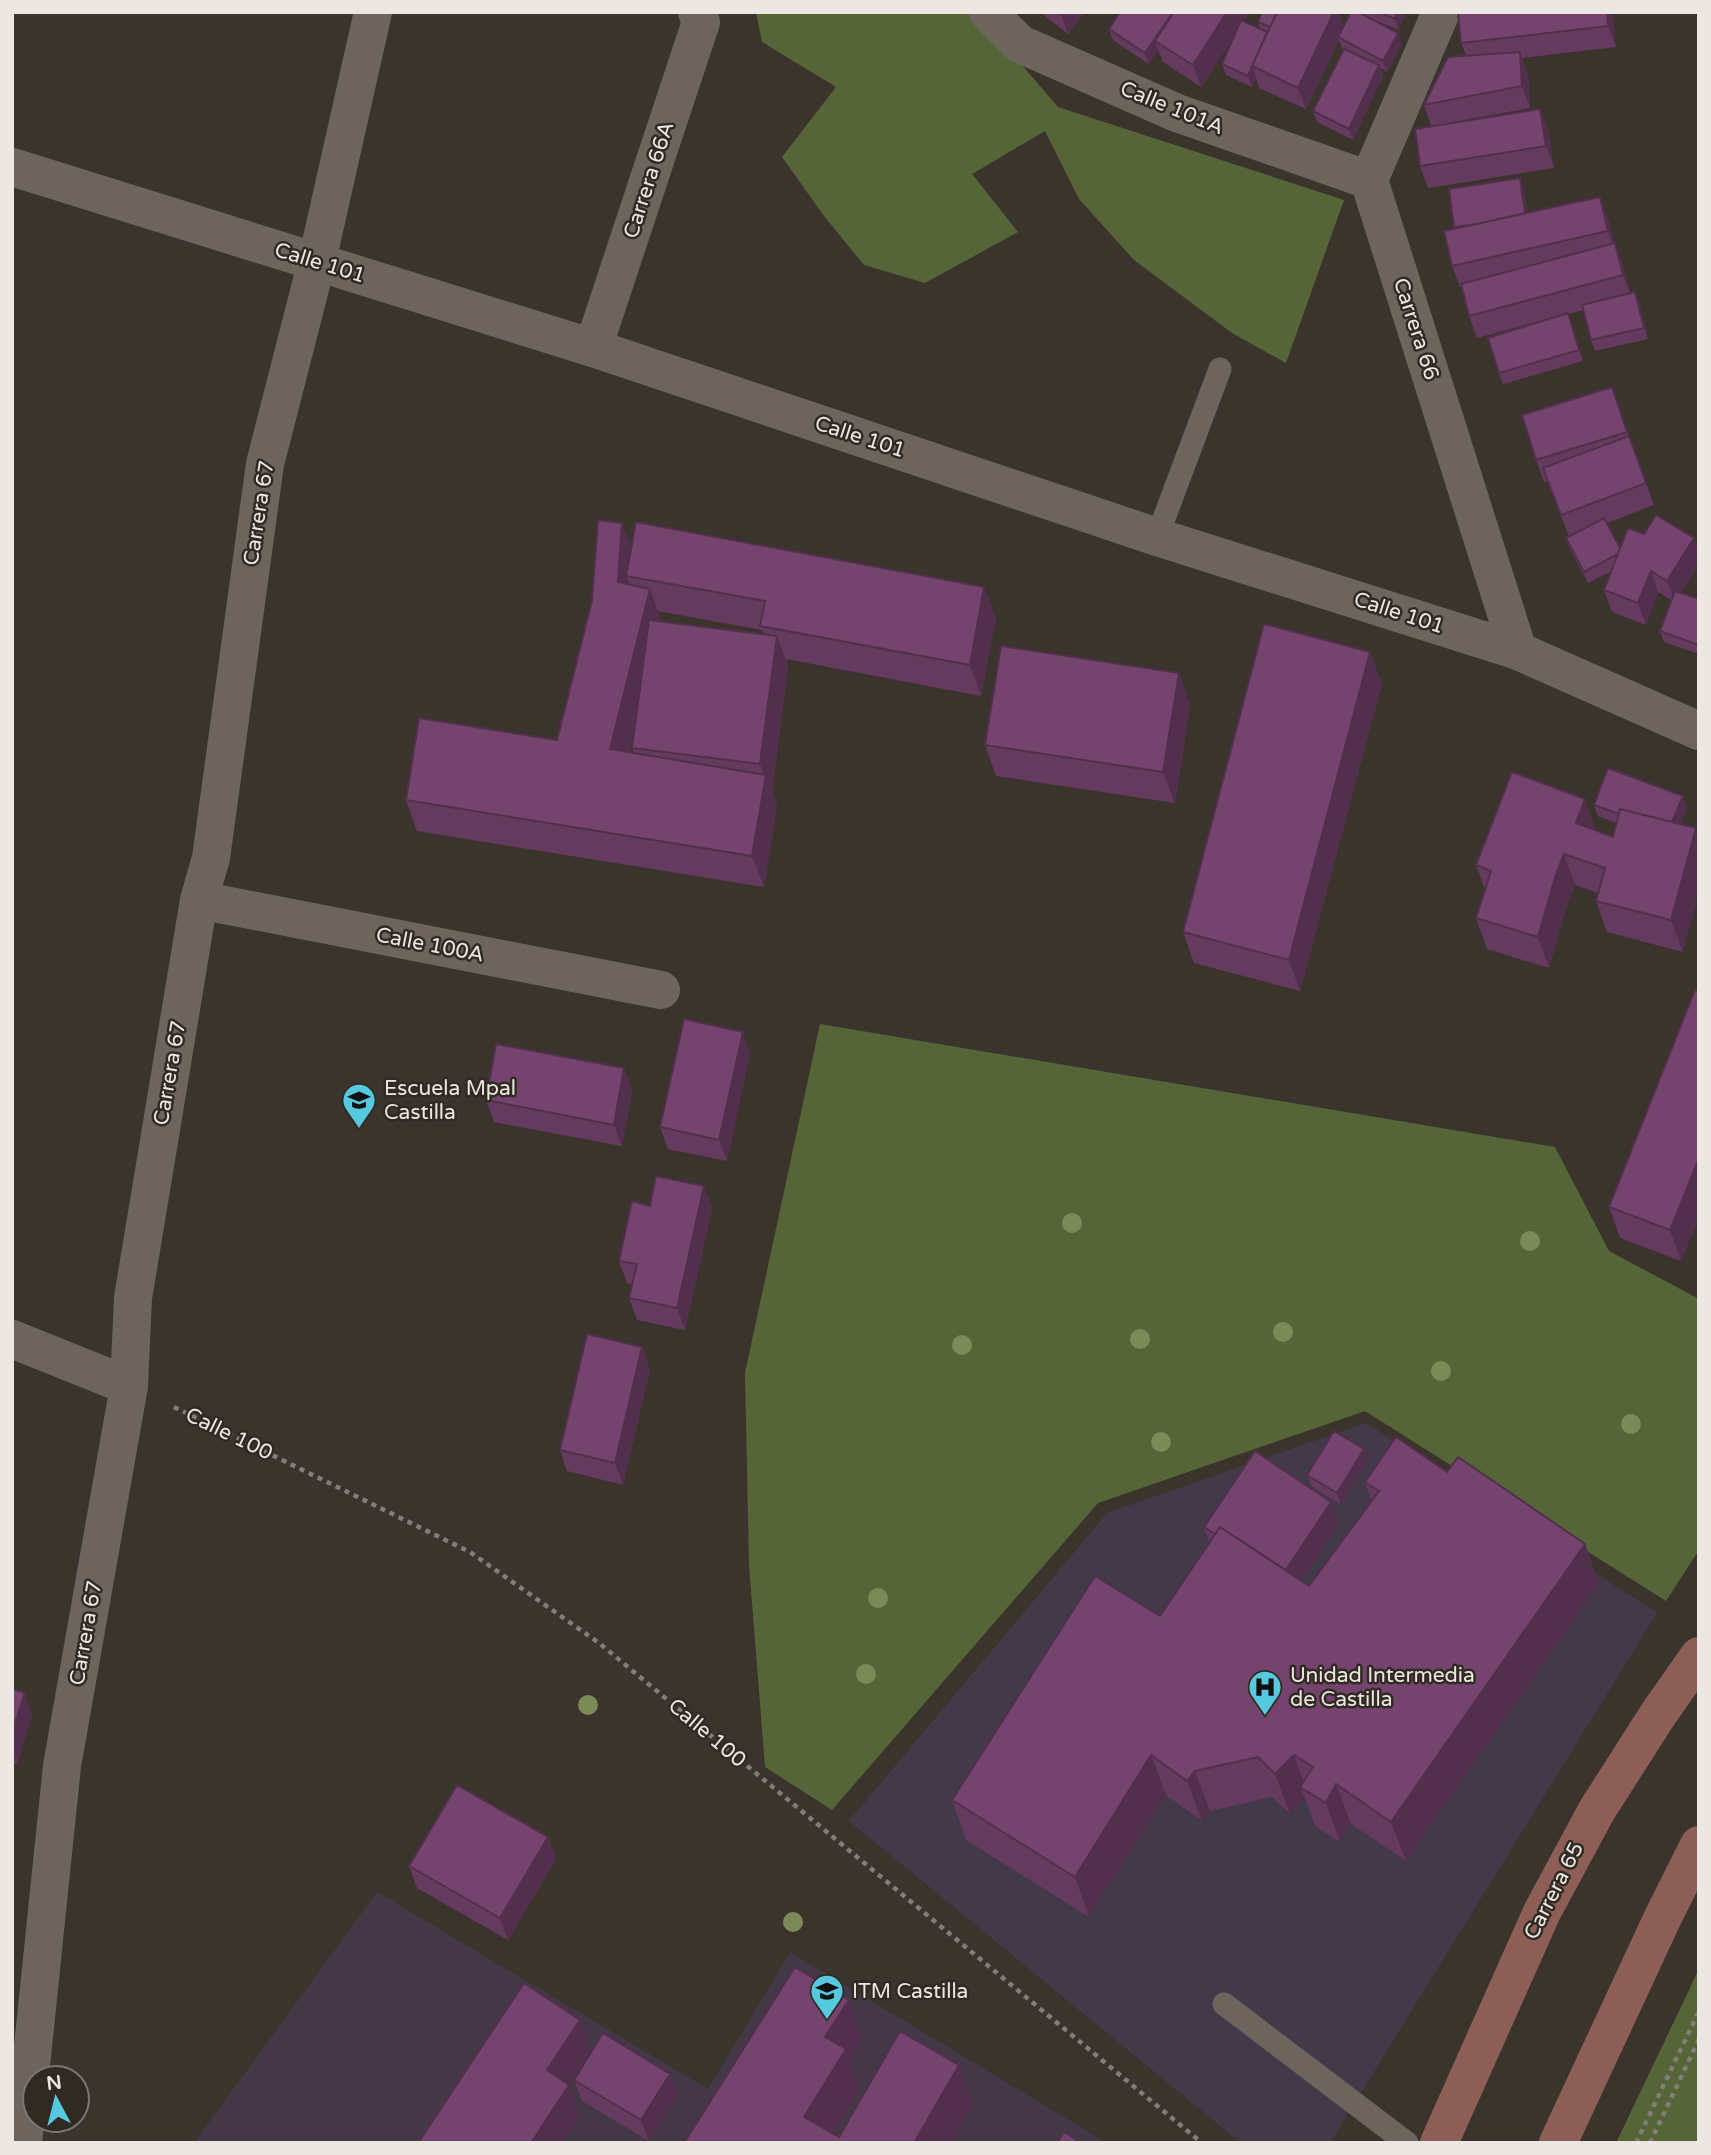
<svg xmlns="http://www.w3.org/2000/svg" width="1711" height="2155" font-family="'Varela Round',sans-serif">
  <rect width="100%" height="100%" fill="#3b342d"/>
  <path fill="#453846" d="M377,1892L708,2089L790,1952L1107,2143H194Z"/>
  <path fill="#423949" d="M1366,1423L1657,1613L1330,2143H1241L849,1821L1107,1513Z"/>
  <path fill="#556538" d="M756,12H976L1058,107L1344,200L1286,363L1232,333L1134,260L1079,199L1045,131L972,174L1018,232L925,283L864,265L824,216L782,157L836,87L762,42Z
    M820,1024L1555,1147L1609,1251L1699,1299V1550L1666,1601L1365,1411L1098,1503L832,1810L765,1767L749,1565L745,1373Z
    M1699,1969V2143H1616Z"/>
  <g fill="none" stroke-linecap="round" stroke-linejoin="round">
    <path stroke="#837d77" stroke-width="4.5" stroke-dasharray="5 5" stroke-linecap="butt" d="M174,1407L470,1552L599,1643L1202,2143
      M1636,2143L1699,2011
      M1650,2143L1699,2039"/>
    <path stroke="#6d655d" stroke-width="23" d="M1157,537L1220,369
      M1224,2004L1407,2143"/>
    <path stroke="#6d655d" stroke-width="38" d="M988,12L1020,44L1177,113L1369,180
      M1441,12L1369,180L1518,651
      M12,167L593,348L1157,537L1518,651L1699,731
      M593,348L701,22L697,12
      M199,900L661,990
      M12,1339L129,1386
      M23,2143L62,1766L129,1386L133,1298L199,900L211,858L265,464L317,261L373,12"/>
    <path stroke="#8c5e55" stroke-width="38" d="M1439,2143L1542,1912L1597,1810L1659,1713L1699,1656
      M1558,2143L1663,1917L1699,1845"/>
  </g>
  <g fill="#7b8a56">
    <circle cx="1072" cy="1223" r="10"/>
    <circle cx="1530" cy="1241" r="10"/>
    <circle cx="1283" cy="1332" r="10"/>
    <circle cx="1140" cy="1339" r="10"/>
    <circle cx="962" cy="1345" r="10"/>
    <circle cx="1441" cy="1371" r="10"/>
    <circle cx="1631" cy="1424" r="10"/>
    <circle cx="1161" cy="1442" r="10"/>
    <circle cx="878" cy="1598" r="10"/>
    <circle cx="866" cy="1674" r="10"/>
    <circle cx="588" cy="1705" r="10"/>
    <circle cx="793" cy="1922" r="10"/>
  </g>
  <path fill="#653a5f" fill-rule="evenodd" d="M1040,12H1085L1068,34Z
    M1120,12H1249L1243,21L1260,29L1258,22L1338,12L1343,27L1351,12H1406L1399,30L1369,18L1402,44L1387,72L1381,68L1383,76L1353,140L1317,122L1313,111L1344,49L1342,48L1339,40L1306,109L1259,88L1256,78L1252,87L1226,75L1222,64L1236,33L1201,87L1163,62L1158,50L1149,64L1113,40L1109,29Z
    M1612,12L1616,47L1522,58L1528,74L1530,108L1447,123L1548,130L1554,168L1428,188L1420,166L1431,126L1424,105L1466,55L1461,43Z
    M1524,190L1527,213L1608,218L1614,243H1615L1623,265L1630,293L1635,292L1639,303L1648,339L1595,351L1591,340L1583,310L1568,314L1583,361L1503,384L1499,373L1555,317L1477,338L1469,316L1462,287H1460L1452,266L1454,227Z
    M1612,387L1635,453L1654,505L1607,523L1620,548L1699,564L1681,593L1699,599V654L1664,642L1660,631L1671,600L1658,592L1646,625L1612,612L1604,590L1612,571L1588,583L1570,549L1566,538L1569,536L1547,481L1544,482L1536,460Z
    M631,547L996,618L981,696L786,659L788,667L772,791L777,806L764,887L417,831L406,800L557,740ZM657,611L762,630L764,634L661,622ZM634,729L632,748L634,753L629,752Z
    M1382,683L1300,991L1194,963L1183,932Z
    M1190,704L1175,803L996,776L985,745Z
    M1683,796L1687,807L1680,824L1683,952L1607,932L1596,901L1598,893L1575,885L1566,908L1549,968L1487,949L1476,918L1485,889L1476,865L1596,831L1613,837L1616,823L1598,816L1594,805Z
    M1695,990L1681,1261L1620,1238L1609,1207Z
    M750,1053L727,1161L668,1149L660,1127Z
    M624,1068L632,1090L622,1146L494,1122L486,1100Z
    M650,1206L712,1208L685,1330L637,1320L629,1298L632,1284L627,1283L619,1261Z
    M650,1369L623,1485L567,1471L560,1450Z
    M1364,1449L1368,1460L1341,1505L1311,1486L1307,1475Z
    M1365,1482L1599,1584L1406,1861L1351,1824L1340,1842L1315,1826L1305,1798L1290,1814L1272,1797L1210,1811L1202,1821L1166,1795L1089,1917L966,1840L952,1800L1160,1616L1209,1542L1204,1527L1339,1524L1301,1580L1309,1586L1372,1501Z
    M12,1689L32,1714L17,1764L12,1763Z
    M548,1837L556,1859L508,1940L417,1888L409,1866Z
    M574,2080L678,2095L649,2141L582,2101Z"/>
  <path fill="#52304d" d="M1060,12H1085L1068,34Z
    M1173,12L1155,41L1158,50L1149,64L1145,53Z
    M1227,12H1249L1201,87L1193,65Z
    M1334,12H1338L1344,29L1338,37L1339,40L1306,109L1298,88Z
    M1397,12H1406L1399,30L1395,19Z
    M1607,12H1612L1616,47L1608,26Z
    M1398,33L1402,44L1387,72L1383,61Z
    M1520,52L1528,74L1530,108L1522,86Z
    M1379,65L1383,76L1353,140L1349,129Z
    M1252,67L1256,78L1252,87L1248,76Z
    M1540,109L1548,130L1554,168L1546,146Z
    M1520,178L1524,190L1529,228L1525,217Z
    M1600,197L1608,218L1616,253L1608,231Z
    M1615,243L1623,265L1631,297L1623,275Z
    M1635,292L1639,303L1648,339L1644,328Z
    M622,523L634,554L626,576L631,589L618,582Z
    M1694,538L1699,552V564L1675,602L1667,581Z
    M1651,571L1658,592L1646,625L1638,603Z
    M984,587L996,618L981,696L970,665Z
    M650,589L661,620L622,780L610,749Z
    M777,636L788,667L772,791L777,806L764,887L752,856L765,779L760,764Z
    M1370,652L1382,683L1300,991L1289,960Z
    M1179,673L1190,704L1175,803L1163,772Z
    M1683,796L1687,807L1672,844L1668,833Z
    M1585,799L1596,831L1576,823Z
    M1696,828L1699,835V892L1683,952L1671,920Z
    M1564,854L1575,885L1566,908L1549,968L1538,937L1555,877Z
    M743,1032L750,1053L727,1161L719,1140Z
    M624,1068L632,1090L622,1146L614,1125Z
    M1699,1158V1218L1681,1261L1670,1230Z
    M704,1186L712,1208L685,1330L677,1308Z
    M642,1347L650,1369L623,1485L615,1463Z
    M1364,1449L1368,1460L1341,1505L1337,1493Z
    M1331,1502L1339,1524L1289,1599L1281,1577Z
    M1585,1544L1599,1584L1406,1861L1391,1822Z
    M25,1693L32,1714L17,1764L12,1752V1732Z
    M1151,1755L1166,1795L1089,1917L1075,1877Z
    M1294,1755L1307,1791L1300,1787L1305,1798L1290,1814L1275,1774Z
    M1195,1771L1210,1811L1202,1821L1187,1781Z
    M1336,1784L1351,1824L1340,1842L1326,1803Z
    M548,1837L556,1859L508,1940L500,1918Z
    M849,2000L863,2040L850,2061L860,2089L827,2143L804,2117L825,2037Z
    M580,2020L591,2051L569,2085L580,2116L563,2143H531L547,2070Z
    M959,2065L973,2104L951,2143H914Z
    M670,2074L678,2095L649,2141L641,2120Z"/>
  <path fill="#75446e" stroke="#52304d" stroke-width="2" d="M1120,12H1173L1145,53L1109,29Z
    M1174,12H1227L1193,65L1155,41Z
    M1262,12H1277L1270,27L1258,22Z
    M1277,12H1334L1298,88L1252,66Z
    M1351,12H1358L1398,33L1383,61L1338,37Z
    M1379,12H1397L1395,19Z
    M1458,12H1607L1608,26L1461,43Z
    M1241,20L1267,32L1248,76L1222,64Z
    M1344,49L1379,65L1349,129L1313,111Z
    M1520,52L1522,86L1424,105L1448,57Z
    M1540,109L1546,146L1420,166L1415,129Z
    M1520,178L1525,213L1477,224L1454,227L1449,189Z
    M1600,197L1608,231L1452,266L1444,231Z
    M1615,243L1623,275L1469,316L1461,284Z
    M1635,292L1644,328L1591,340L1582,305Z
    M1568,313L1579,350L1499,373L1488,338Z
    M1612,387L1627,432L1536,460L1522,415Z
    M1629,436L1646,483L1561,515L1543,468Z
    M1656,515L1694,538L1667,581L1651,571L1638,603L1604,590L1628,528L1644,534Z
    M1604,518L1620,548L1618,554L1584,572L1566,538Z
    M598,520L622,523L618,582L650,589L610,749L766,775L752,856L406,800L419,718L557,740L592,600Z
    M636,522L984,587L970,665L760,626L765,601L626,576Z
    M1675,591L1699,599V645L1660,631Z
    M649,620L777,636L760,764L632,748Z
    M1264,624L1370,652L1289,960L1183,932Z
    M1001,646L1179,673L1163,772L985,745Z
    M1608,768L1683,796L1672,822L1620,809L1619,814L1594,805Z
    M1512,772L1585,799L1576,823L1613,837L1620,809L1696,828L1671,920L1596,901L1605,868L1564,854L1555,877L1538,937L1476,918L1491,871L1476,865Z
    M1695,990L1699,991V1158L1670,1230L1609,1207Z
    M684,1019L743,1032L719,1140L660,1127Z
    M496,1044L624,1068L614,1125L486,1100Z
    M656,1176L704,1186L677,1308L629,1298L637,1264L619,1261L632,1201L650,1206Z
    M587,1334L642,1347L615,1463L560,1450Z
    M1334,1431L1364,1449L1337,1493L1307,1475Z
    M1396,1437L1447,1472L1458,1457L1585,1544L1391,1822L1336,1784L1326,1803L1300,1787L1313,1767L1294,1755L1275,1774L1258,1757L1195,1771L1187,1781L1151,1755L1075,1877L952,1800L1095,1576L1160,1616L1220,1527L1309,1586L1379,1491L1365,1482Z
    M1255,1451L1331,1502L1286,1570L1220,1527L1215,1534L1204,1527Z
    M12,1689L25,1693L12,1732Z
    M457,1785L548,1837L500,1918L409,1866Z
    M795,1967L849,2000L825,2037L846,2049L804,2117L839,2137L900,2031L959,2065L914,2143H684Z
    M524,1983L580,2020L547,2070L569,2085L531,2143H418Z
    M603,2033L670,2074L641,2120L574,2080Z
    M1064,2132L1082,2143H1057Z"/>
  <defs>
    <symbol id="school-pin" viewBox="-11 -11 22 30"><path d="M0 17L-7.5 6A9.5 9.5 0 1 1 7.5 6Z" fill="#55cadf" stroke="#312a23"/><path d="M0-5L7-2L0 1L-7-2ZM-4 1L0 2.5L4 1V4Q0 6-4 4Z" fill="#111"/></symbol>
    <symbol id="hospital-pin" viewBox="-11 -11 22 30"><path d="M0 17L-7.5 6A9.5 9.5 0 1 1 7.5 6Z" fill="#55cadf" stroke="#312a23"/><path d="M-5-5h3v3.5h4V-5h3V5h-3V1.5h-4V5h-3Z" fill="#111"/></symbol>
    <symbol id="university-pin" viewBox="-11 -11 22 30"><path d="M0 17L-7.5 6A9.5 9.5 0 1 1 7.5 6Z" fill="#55cadf" stroke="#312a23"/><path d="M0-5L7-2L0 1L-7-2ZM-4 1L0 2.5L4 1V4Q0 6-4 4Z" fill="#111"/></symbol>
  </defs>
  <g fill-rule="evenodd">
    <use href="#school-pin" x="340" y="1081" width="38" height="52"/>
    <use href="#hospital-pin" x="1246" y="1668" width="38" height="52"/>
    <use href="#university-pin" x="808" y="1972" width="38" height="52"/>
  </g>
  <g text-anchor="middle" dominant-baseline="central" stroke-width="5" stroke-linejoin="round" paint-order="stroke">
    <g font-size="21" fill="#ece7e3" stroke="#312a23">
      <text transform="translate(1172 108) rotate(22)">Calle 101A</text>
      <text transform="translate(649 180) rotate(-72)">Carrera 66A</text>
      <text transform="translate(320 263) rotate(17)">Calle 101</text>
      <text transform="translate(1416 329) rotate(72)">Carrera 66</text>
      <text transform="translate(860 437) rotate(18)">Calle 101</text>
      <text transform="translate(259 513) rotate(-81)">Carrera 67</text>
      <text transform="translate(1399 613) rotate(18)">Calle 101</text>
      <text transform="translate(430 945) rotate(11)">Calle 100A</text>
      <text transform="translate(170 1073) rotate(-80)">Carrera 67</text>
      <text transform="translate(229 1434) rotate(26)">Calle 100</text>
      <text transform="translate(86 1633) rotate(-80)">Carrera 67</text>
      <text transform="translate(707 1733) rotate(40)">Calle 100</text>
      <text transform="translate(1554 1891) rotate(-63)">Carrera 65</text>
    </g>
    <g font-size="21" fill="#ece7e3" stroke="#312a23" text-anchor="start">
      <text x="384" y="1088">Escuela Mpal<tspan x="384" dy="24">Castilla</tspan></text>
      <text x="1290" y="1675">Unidad Intermedia<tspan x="1290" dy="24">de Castilla</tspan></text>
      <text x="852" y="1991">ITM Castilla</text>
    </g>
  </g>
  <rect width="1711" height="2155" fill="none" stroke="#ece7e3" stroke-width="28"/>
  <g transform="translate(56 2099) rotate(353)"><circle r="33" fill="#312a23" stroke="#7c7670" stroke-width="2"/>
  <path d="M0-5L12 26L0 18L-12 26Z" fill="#55cadf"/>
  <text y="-10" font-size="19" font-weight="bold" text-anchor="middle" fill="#ece7e3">N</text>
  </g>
</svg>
